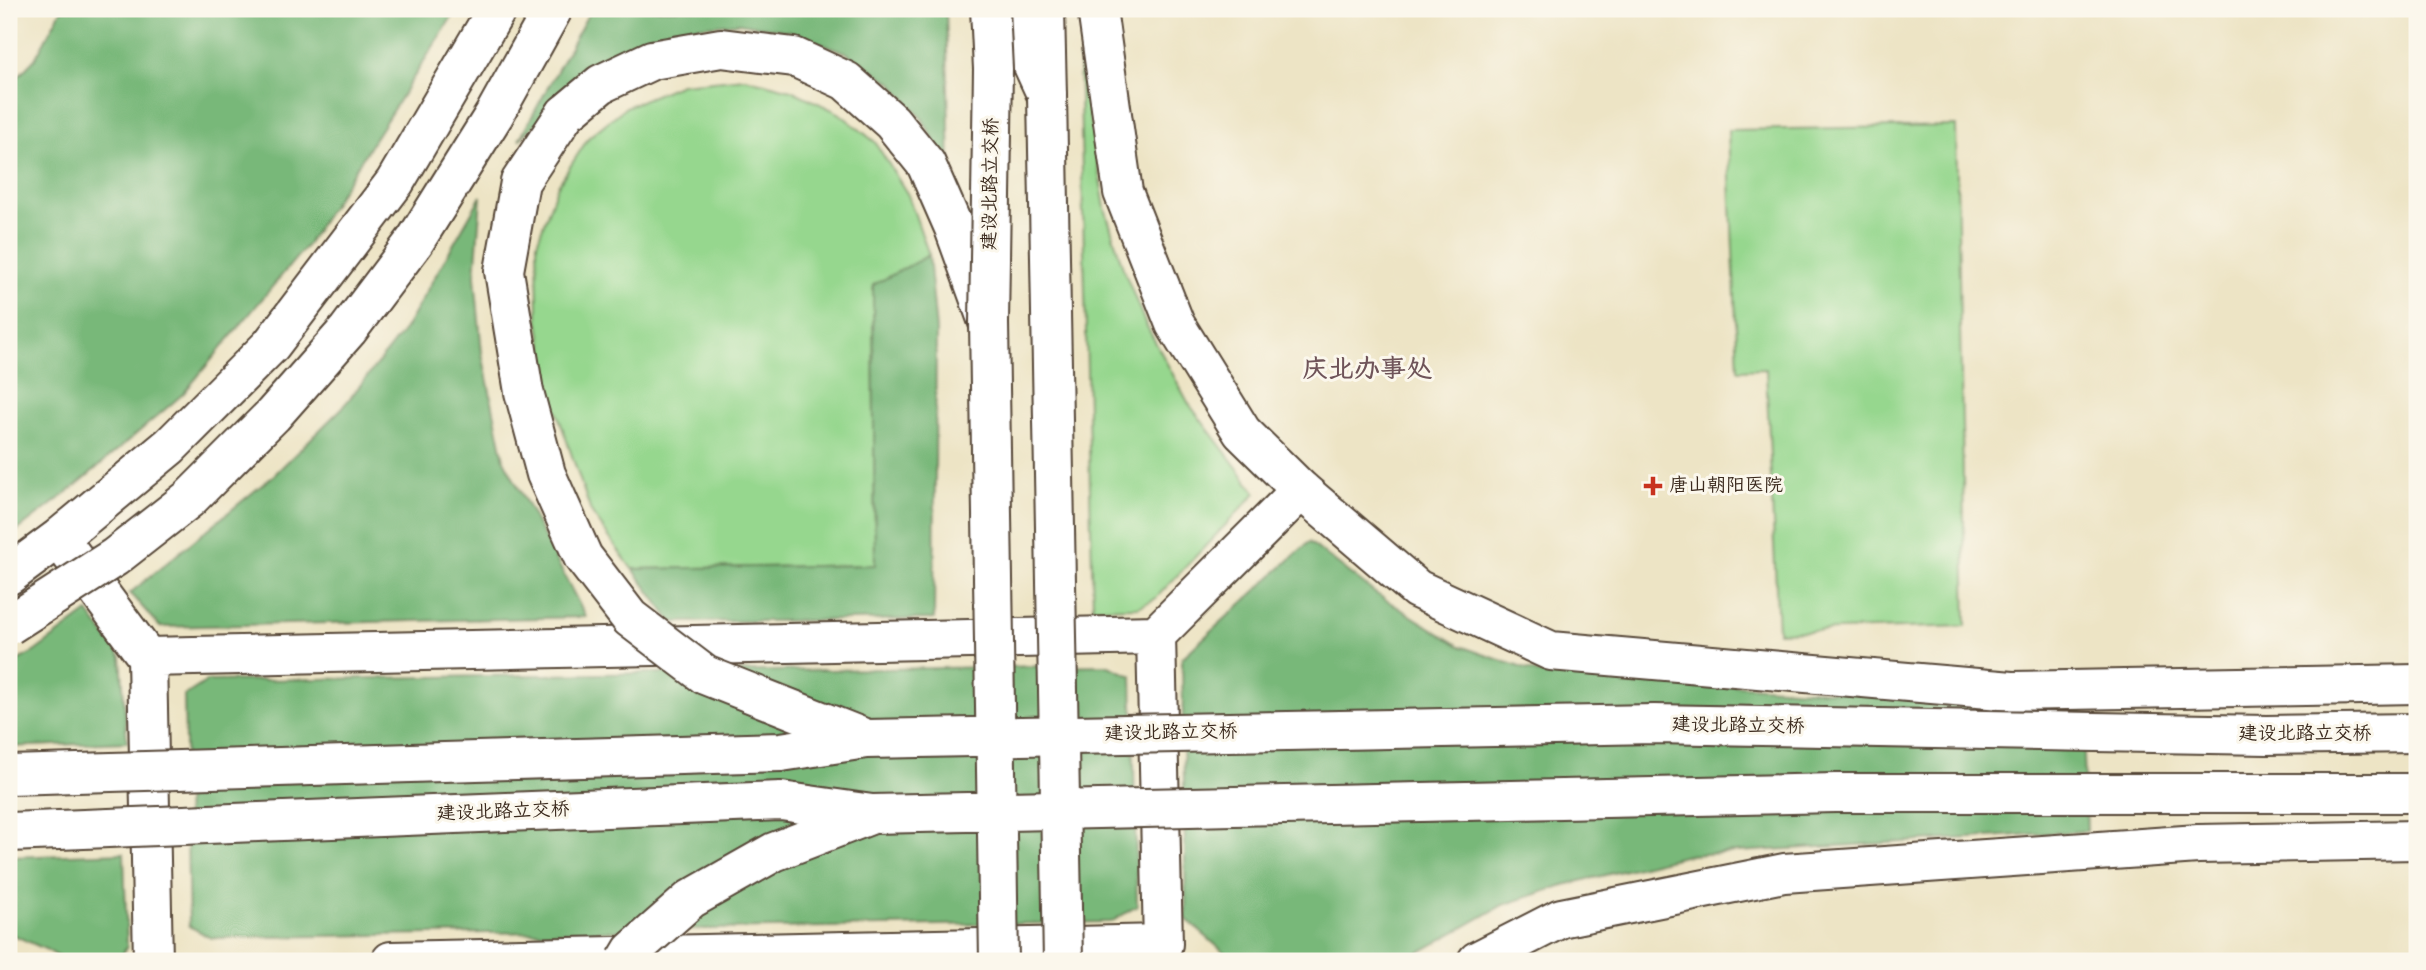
<svg xmlns="http://www.w3.org/2000/svg" width="2426" height="970" font-family="Kalam,'LXGW WenKai TC',sans-serif">
  <rect width="100%" height="100%" fill="#fbf7ec"/>
  <filter id="ink" filterUnits="userSpaceOnUse"><feTurbulence type="fractalNoise" baseFrequency=".0143" numOctaves="2"/><feDisplacementMap in="SourceGraphic" scale="14" xChannelSelector="R" yChannelSelector="G"/><feConvolveMatrix kernelMatrix="1 2 1 2 8 2 1 2 1" color-interpolation-filters="sRGB"/></filter>
  <filter id="wash" filterUnits="userSpaceOnUse"><feTurbulence type="fractalNoise" baseFrequency=".00686" numOctaves="4" result="noise"/><feDisplacementMap in="SourceGraphic" scale="28" xChannelSelector="R" yChannelSelector="G"/><feGaussianBlur stdDeviation="1.57" result="paint"/><feColorMatrix in="noise" values="0 0 0 0 0 0 0 0 0 0 0 0 0 0 0 0 0 1.4 0 .05"/><feComposite in="paint" operator="in"/></filter>
  <g filter="url(#wash)">
    <rect width="100%" height="100%" fill="#ede4c5"/>
    <path fill="#96d78e" stroke="#688056" stroke-width="2" d="M1079,55L1105,208L1123,268L1145,323L1189,404L1256,493L1155,599L1138,607L1093,608Z
      M745,78L791,90L839,113L875,142L908,195L929,255L873,286L875,565L632,569L591,512L552,397L538,319L537,243L557,187L589,137L626,107L681,84Z
      M1956,126L1966,626L1778,632L1766,369L1738,370L1728,130Z"/>
    <path fill="#78b879" stroke="#5a714c" stroke-width="2" d="M62,9H457L307,245L183,394L73,488L9,537V86L35,59Z
      M591,9H946L950,169L923,120L892,83L845,52L789,31L739,23L680,28L634,47L590,71L519,140Z
      M481,196L475,276L482,353L504,460L586,617L160,627L130,593L274,475L342,408L405,329Z
      M929,255L936,330L934,619L672,622L633,569L875,565L873,285Z
      M1309,542L1375,593L1460,646L1537,673L2082,707L2087,831L1688,855L1564,885L1503,905L1404,961H1234L1186,919L1182,658Z
      M88,612L121,657L127,742L9,747V665L34,652Z
      M1106,665L1132,676L1137,906L1111,922L211,938L189,926L184,696L207,681Z
      M124,853L127,946L119,961H66L45,949L9,933V857Z"/>
  </g>
  <g filter="url(#ink)">
    <g fill="none" stroke-linecap="round" stroke-linejoin="round">
      <defs>
        <path id="minor" d="M67,549L147,657
          M9,575L59,538L170,446L271,345L395,182L497,9
          M1156,635L1301,490
          M153,961L147,657L1156,635L1163,944L391,961"/>
        <path id="primary" d="M1045,9L1047,96
          M1097,9L1123,192L1175,324L1242,432L1301,490L1417,589L1551,651L2012,691L2417,684
          M565,114L601,84L652,60L721,48L794,57L846,81L892,122L926,164L954,228L988,322
          M1477,961L1561,918L1784,873L2198,844L2417,840"/>
        <path id="trunk" d="M1007,9L1047,96"/>
      </defs>
      <use href="#minor" stroke="#564637" stroke-width="42"/>
      <use href="#primary" stroke="#564637" stroke-width="42"/>
      <use href="#trunk" stroke="#564637" stroke-width="42"/>
      <use href="#minor" stroke="#fff" stroke-width="38"/>
      <use href="#primary" stroke="#fff" stroke-width="38"/>
      <use href="#trunk" stroke="#fff" stroke-width="38"/>
      <defs>
        <path id="primary-bridge" d="M990,9L993,69L989,323L999,961
          M565,114L520,182L504,271L524,392L546,474L583,557L630,618L705,675L864,738
          M9,775L781,752L866,739L1654,724L2267,735L2417,733
          M9,832L781,801L872,814L1835,793H2417
          M626,961L632,951L691,899L774,852L870,815"/>
        <path id="trunk-bridge" d="M1047,96L1063,961
          M9,625L115,557L189,499L273,415L348,330L415,241L494,115L553,9"/>
      </defs>
      <use href="#primary-bridge" stroke="#564637" stroke-width="42" stroke-linecap="butt"/>
      <use href="#trunk-bridge" stroke="#564637" stroke-width="42" stroke-linecap="butt"/>
      <use href="#primary-bridge" stroke="#fff" stroke-width="38"/>
      <use href="#trunk-bridge" stroke="#fff" stroke-width="38"/>
    </g>
  </g>
  <path fill="#c8321e" stroke="#fbf7ec" stroke-width="2.5" d="M1649.5 475.5h7v7h7v7h-7v7h-7v-7h-7v-7h7z"/>
  <g text-anchor="middle" dominant-baseline="central" stroke-width="6" stroke-linejoin="round" paint-order="stroke">
    <g font-size="19" fill="#3b2a1e" stroke="#fbf7ec">
      <text transform="translate(991 184) rotate(-89)">建设北路立交桥</text>
      <text transform="translate(1738 726) rotate(1)">建设北路立交桥</text>
      <text transform="translate(1171 733) rotate(-1)">建设北路立交桥</text>
      <text x="2305" y="734">建设北路立交桥</text>
      <text transform="translate(503 812) rotate(-2)">建设北路立交桥</text>
    </g>
    <g font-size="19" fill="#3b2a1e" stroke="#fbf7ec" text-anchor="start">
      <text x="1669" y="486">唐山朝阳医院</text>
    </g>
    <g font-size="26" font-weight="bold" fill="#6f5459" stroke="#fbf7ec">
      <text x="1367" y="370">庆北办事处</text>
    </g>
  </g>
  <rect width="2426" height="970" fill="none" stroke="#fbf7ec" stroke-width="35"/>
</svg>
